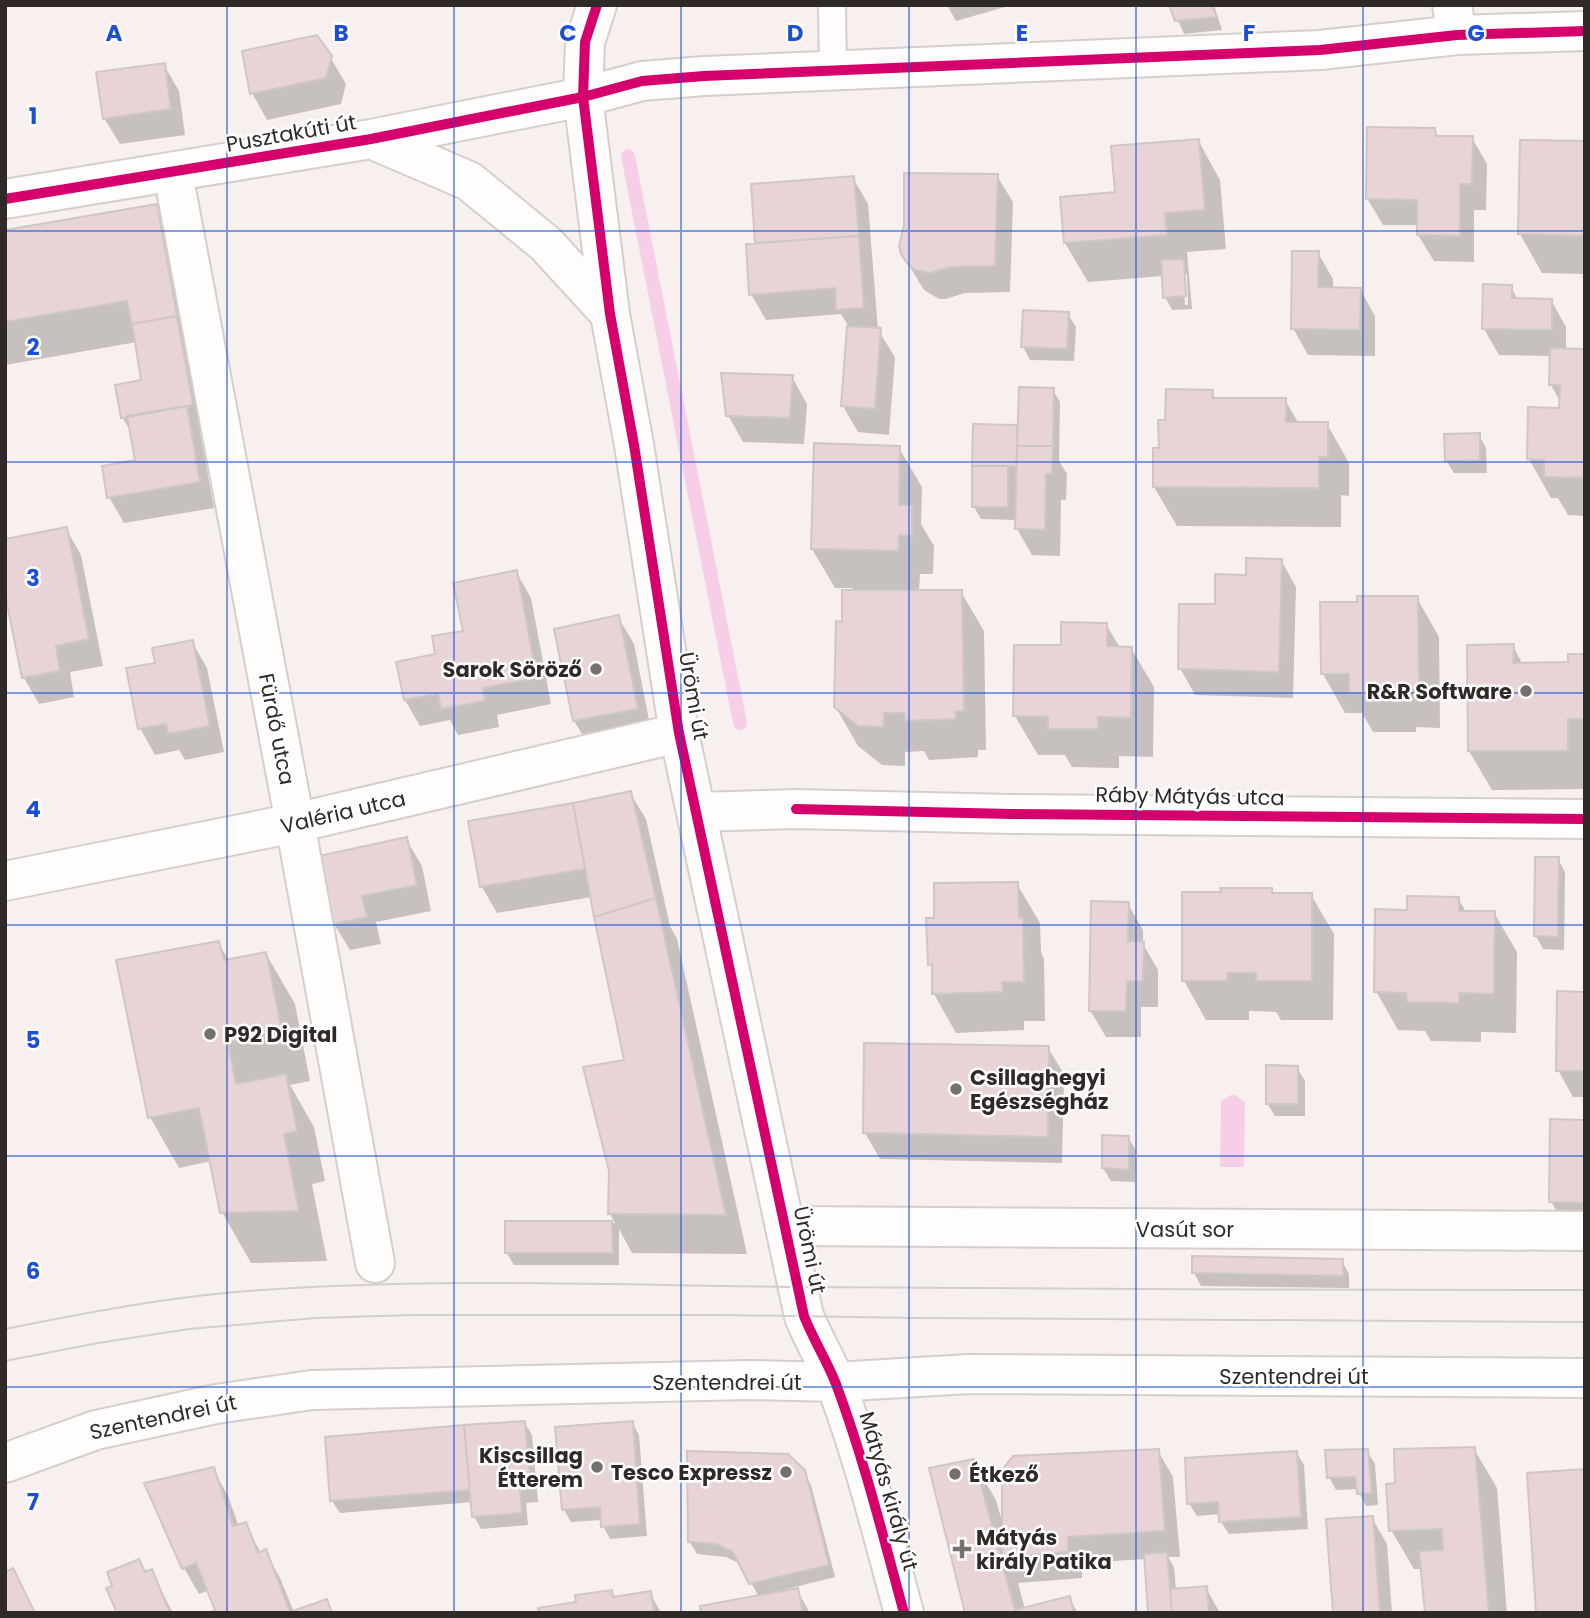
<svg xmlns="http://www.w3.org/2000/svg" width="1590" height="1618" font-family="Poppins,sans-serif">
  <rect width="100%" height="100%" fill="#f8f0ee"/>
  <path fill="#f7cee7" d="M1233,1094L1245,1102L1244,1167H1220L1221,1101Z"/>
  <path fill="#0003" fill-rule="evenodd" d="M947,5H1012L956,21Z
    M1171,5H1214L1222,30L1184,34Z
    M330,57L346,84L341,104L267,120L252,93Z
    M164,65L179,91L185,135L120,144L104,118Z
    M1434,130L1439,138H1472L1487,164L1486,210H1474V262L1434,261L1418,235L1419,225H1383L1367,198Z
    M1198,140L1220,180L1226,249L1187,252L1192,309L1172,310L1165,297L1163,276L1088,282L1065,243L1117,194ZM1183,274H1187L1188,305H1185Z
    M1585,143V274L1542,273L1520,234Z
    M997,176L1013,202L1010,292L965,293L946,299H939L924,290L902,254Z
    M853,178L868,204L878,330L895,357L889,435L858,432L843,406L849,327L841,314L766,320L751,294L757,245L753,186Z
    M156,206L179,245L207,431L200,432L214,508L124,523L109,497L137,461L133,435L122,417L143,381L137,342L5,365V232Z
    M1318,253L1333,279V289H1360L1375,316V356L1308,355L1293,328Z
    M1511,287L1518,300H1551L1566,327V350L1585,351V516L1568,515L1558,498H1551L1529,459L1561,410V403L1551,385L1552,356L1499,355L1484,329Z
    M1068,314L1076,327L1074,361L1030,360L1023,347Z
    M792,377L807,404L804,444L743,442L728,415Z
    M1053,390L1060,402L1059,461L1067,474L1066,500H1061L1060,556L1032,555L1017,529V520L981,519L974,507V426L1019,427Z
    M1212,392L1216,400H1285L1299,424H1327L1349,463V496L1341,495V527L1177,526L1154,487L1167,422Z
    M1479,435L1486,448L1487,473H1454L1446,460Z
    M899,448L922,487L921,524L934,546L933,574H920L919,592H961L984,631L986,750H978V757L929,760L924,751L905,752V766L882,765L858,746L835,706L844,624L853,588H835L812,549Z
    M66,529L81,555L103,666L70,672L74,697L39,704L24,678L5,585Z
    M1281,560L1296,587L1293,698L1195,695L1180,668L1217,606L1247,576Z
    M516,572L531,598L551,704L497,715L499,727L458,735L450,720L420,726L405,700L437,656L465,632Z
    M1417,598L1439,637L1440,728L1416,727V732H1373L1362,713H1345L1323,674L1359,603Z
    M618,617L634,644L652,735L590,747L574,721Z
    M1106,624L1120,648H1131L1154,687L1153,757L1119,756V768L1072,767L1065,755H1038L1015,716L1062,647Z
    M192,642L207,668L224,752L185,760L179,750L155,755L140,728L157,664Z
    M1513,646L1523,665L1570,664L1585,655V789L1492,790L1469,751Z
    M630,793L646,819L670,926L677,939L747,1254L632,1253L619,1229V1265H514L506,1252V1223H615L610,1214L626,1062L592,897L497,913L482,887L470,822Z
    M406,839L422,866L431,911L376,922L381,944L350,950L334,924L321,857Z
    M1558,859L1565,872L1564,950L1543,949L1536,936Z
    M1017,884L1040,923L1041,952L1044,959L1045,1021H1024V1030L956,1033L934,994V971L930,964L936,920Z
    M1271,890L1273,895H1311L1334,934L1333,1020H1281L1276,1012L1249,1011V1020H1206L1184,981Z
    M1458,898L1466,912L1494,913L1517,952L1516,1033L1481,1032V1042L1431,1041L1425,1031L1398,1030L1376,991Z
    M1128,904L1143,930V944L1158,970V1007H1141V1037H1106L1090,1010Z
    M218,942L229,961L266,954L295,1004L310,1081L290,1085L314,1127L325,1181L312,1184L327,1261L251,1263L222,1212L212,1161L179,1168L150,1117Z
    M1585,994V1097H1573L1558,1070Z
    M1048,1048L1064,1074L1062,1163L880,1159L865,1133Z
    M1297,1068L1305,1081V1116H1275L1267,1103Z
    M1585,1122V1241H1573L1551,1201Z
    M1128,1137L1136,1150L1135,1182L1111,1181L1103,1168Z
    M1342,1261L1349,1274V1288L1201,1286L1194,1273Z
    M524,1422L532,1435L538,1502L526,1503L528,1525L481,1529L474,1516L473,1502L340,1513L332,1501Z
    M632,1422L639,1435L647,1536L610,1539L603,1526L602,1520L571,1522L564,1510Z
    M1474,1449L1497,1488L1507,1613H1427L1423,1569H1414L1391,1530Z
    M1158,1451L1173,1477L1180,1557H1168L1174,1567L1176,1590L1206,1588L1220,1613H1150L1146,1559L1082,1563V1578L1018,1583L1025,1609L1069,1598L1078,1613H967L973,1461L996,1500L1003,1525Z
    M1367,1451L1375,1464L1378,1505L1366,1506L1358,1489L1336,1490L1329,1477Z
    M1296,1452L1304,1465L1308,1529L1229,1534L1221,1522V1514L1197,1516L1189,1503Z
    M213,1469L228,1496L239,1527L245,1524L261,1553L265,1551L280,1578L294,1612L326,1601L333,1613H213L218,1611L209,1590L199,1594L184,1568Z
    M803,1471L811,1485L835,1577L787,1589V1592L797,1590L810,1613H703L759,1597L741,1564L726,1557L697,1554L689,1541Z
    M1372,1518L1387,1544L1392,1613H1335Z
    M151,1571L173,1613H119Z
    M611,1592L615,1599L650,1593L661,1613H541L578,1604Z"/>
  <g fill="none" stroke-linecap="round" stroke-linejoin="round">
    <path stroke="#f7cee7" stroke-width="14" d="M628,156L740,723"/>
  </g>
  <path fill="#e8d3d6" stroke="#cdc7c6" stroke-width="2" d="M1169,5H1212L1217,17L1175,21Z
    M317,35L332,56L326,78L250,94L242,51Z
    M165,63L171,109L103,119L96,72Z
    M1367,127L1435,128L1436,136H1473L1472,184H1460V236L1417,235V200L1366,199Z
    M1199,139L1205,210L1165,213L1167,235L1064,243L1060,197L1115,192L1111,146Z
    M1520,140L1585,141V236L1518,234Z
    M904,173L998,174L995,266L950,267L930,273L915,270L907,263L901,254L899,246L904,225Z
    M854,176L859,236L755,243L751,184Z
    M157,204L177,316L132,324L127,301L5,322V230Z
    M859,236L864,308L836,310L835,288L749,295L746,244Z
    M1292,251H1319L1318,287L1361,288L1360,330L1291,329Z
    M1184,259L1186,296L1163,298L1161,260Z
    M1483,284L1512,285V298L1552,299V330L1482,329Z
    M1023,310L1069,312L1067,349L1021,347Z
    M177,316L193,405L121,418L115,385L141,380L132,324Z
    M847,326L881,328L875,409L841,406Z
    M1550,348L1585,349V478L1544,477V460L1527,459L1528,407L1559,408L1560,385H1549Z
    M721,373L793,375L790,418L726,416Z
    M1019,387L1054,388L1053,446H1017Z
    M1166,389L1213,390L1212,398H1286V422H1328V457H1319V488L1153,487V448H1159L1158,420H1165Z
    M187,406L200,482L107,498L102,466L135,460L127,416Z
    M973,424L1017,425V466H972Z
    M1480,433V460L1445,461L1444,434Z
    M814,443L900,446L899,505H912V536L899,535L898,551L811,549Z
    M1017,446H1053L1052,474H1046L1045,530L1015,529Z
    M972,466H1008V507H972Z
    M67,527L89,639L56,646L60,671L22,678L5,594V539Z
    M1246,558L1282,559L1279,672L1178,669L1179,604H1215V574L1246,575Z
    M517,570L537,678L483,688L485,701L441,709L438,694L404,700L396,662L435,654L432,636L463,631L453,583Z
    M842,590H962L964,711H956V719L905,721L904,713H884V727L858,726L834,707L836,621L842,622Z
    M1357,596H1418L1419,689H1394V693H1349V674H1321L1320,602H1357Z
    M619,615L638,709L573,721L554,629Z
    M1061,622L1107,623V646L1132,647L1131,718L1098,717V729H1048V717L1013,716L1014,645H1061Z
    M193,640L210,726L168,734L166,724L138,729L126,668L155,663L152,648Z
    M1514,644L1513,663L1568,662V654H1585V719H1568V751H1468L1467,645Z
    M631,791L656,898L594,917L573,803Z
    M573,803L585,869L480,887L468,821Z
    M407,837L417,885L362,896L367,917L333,924L319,856Z
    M1535,857H1559L1558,937L1534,936Z
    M1018,882L1019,918H1023L1024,982H1002L1003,992L932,994V964L928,965L926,918H934V883Z
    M1220,888H1272V893H1312V981H1256V973H1227V981H1182V892H1221Z
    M1407,896L1459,897V911H1495L1494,994L1459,993V1003L1407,1002L1406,993L1374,992L1375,909L1407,910Z
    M656,898L726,1215L608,1214L609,1171L583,1067L624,1060L594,917Z
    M1091,901L1129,902L1128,941L1144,942L1143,981H1127L1126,1011H1089Z
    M219,941L224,960L266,952L282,1031L228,1042L236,1084L286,1074L297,1131L284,1134L299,1211L220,1213L199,1108L148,1118L116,960Z
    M1557,991L1585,992V1071H1556Z
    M864,1043L1049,1046L1048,1137L863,1133Z
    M1266,1065L1298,1066V1104H1266Z
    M1550,1119L1585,1120V1203L1549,1202Z
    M1102,1135L1129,1136V1170L1102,1168Z
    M505,1221H612L613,1253H505Z
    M1192,1256L1343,1259V1276L1192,1273Z
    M525,1421L531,1489L520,1490L522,1513L472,1517L464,1425Z
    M633,1421L640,1524L601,1527L600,1507L562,1510L555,1427Z
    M464,1425L470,1490L330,1501L325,1437Z
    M1475,1447L1489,1613H1425L1419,1551L1443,1550L1442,1529L1389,1531L1386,1484L1395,1483L1394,1449Z
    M1159,1449L1165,1531L1068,1537V1552L1002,1557V1470L1013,1456Z
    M1368,1449L1372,1493L1357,1494L1355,1477L1327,1478L1325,1450Z
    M687,1451L788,1454L805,1470L829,1565L749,1584L733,1552L717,1544L688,1542Z
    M1297,1451L1301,1517L1219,1522L1218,1502L1187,1504L1185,1458Z
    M974,1459L1015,1610V1613H965L929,1468Z
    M214,1467L233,1526L246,1522L258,1553L266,1549L290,1612L208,1613L215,1610L196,1563L182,1569L144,1483Z
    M1585,1469V1613H1536L1527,1473Z
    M1373,1516L1380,1613H1333L1326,1519Z
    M1167,1552L1172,1612L1148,1613L1144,1554Z
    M139,1559L145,1572L152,1569L170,1613H117L106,1588L112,1586L107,1572Z
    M13,1568L35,1613H5V1572Z
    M1207,1586L1209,1613H1172L1170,1589Z
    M798,1588L803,1613H701L700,1606Z
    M612,1590L613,1597L651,1591L654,1613H539L538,1608L576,1602L575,1595Z
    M1070,1596L1074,1613H1015V1610Z
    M327,1599L332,1613H288L290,1612Z"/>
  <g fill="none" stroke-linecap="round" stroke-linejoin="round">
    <defs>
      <path id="lane" d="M832,5L833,71"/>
      <path id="street" d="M1452,5L1457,35
        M177,195L295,823L375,1263
        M697,812L796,809L1011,814L1585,819
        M5,881L295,823L679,733
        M785,1226L1585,1231"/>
      <path id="secondary" d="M597,5L585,42L583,97L610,314L634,445L679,733L804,1316C813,1339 827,1361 836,1384C864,1459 883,1536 904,1613
        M371,139L469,181L546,244L610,314
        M5,199L371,139L583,97L642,81L704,76L1320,50L1457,35L1585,31
        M5,1463L96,1430L216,1404L312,1390L748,1380L835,1382L969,1374L1585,1378"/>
    </defs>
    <use href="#lane" stroke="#d5cecc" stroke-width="30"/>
    <use href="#street" stroke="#d5cecc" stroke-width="42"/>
    <use href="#secondary" stroke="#d5cecc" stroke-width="42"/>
    <use href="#lane" stroke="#fefdfc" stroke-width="26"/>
    <use href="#street" stroke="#fefdfc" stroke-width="38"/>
    <use href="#secondary" stroke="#fefdfc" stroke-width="38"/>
    <path stroke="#d1cfce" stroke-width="2" d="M5,1329C85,1313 167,1297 249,1291C431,1277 615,1285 797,1287C1060,1290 1322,1289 1585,1290
      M5,1361L98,1343L189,1329L316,1318L412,1315H723L916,1318L1585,1322"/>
    <defs>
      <path id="cycleway" d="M597,5L585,42L583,97L610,314L634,445L679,733L804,1316C813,1339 827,1361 836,1384C864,1459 883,1536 904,1613
        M5,199L371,139L583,97L642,81L704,76L1320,50L1457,35L1585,31
        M796,809L1011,814L1585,819"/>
    </defs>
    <use href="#cycleway" stroke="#fff" stroke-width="15"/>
    <use href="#cycleway" stroke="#d6006c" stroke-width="10"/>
  </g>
  <path fill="none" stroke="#1d4ed8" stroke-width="2" stroke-opacity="0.55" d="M227,5V1613M454,5V1613M681,5V1613M909,5V1613M1136,5V1613M1363,5V1613M5,231H1585M5,462H1585M5,693H1585M5,925H1585M5,1156H1585M5,1387H1585"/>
  <g fill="#756f6d" stroke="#fff" stroke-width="2.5">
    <circle cx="596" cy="669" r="7"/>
    <circle cx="1526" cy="691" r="7"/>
    <circle cx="210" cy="1034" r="7"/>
    <circle cx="956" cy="1089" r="7"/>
    <circle cx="597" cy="1467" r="7"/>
    <circle cx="786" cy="1472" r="7"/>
    <circle cx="955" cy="1474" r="7"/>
    <path d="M958.5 1538.5h7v7h7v7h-7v7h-7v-7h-7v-7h7z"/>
  </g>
  <g text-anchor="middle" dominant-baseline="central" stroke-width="5" stroke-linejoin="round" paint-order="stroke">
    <g font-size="21" fill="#2f2a28" stroke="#fff">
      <text transform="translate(291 133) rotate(-10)">Pusztakúti út</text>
      <text transform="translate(694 696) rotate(80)">Ürömi út</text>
      <text transform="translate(277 729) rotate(79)">Fürdő utca</text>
      <text transform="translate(1190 796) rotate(1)">Ráby Mátyás utca</text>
      <text transform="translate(343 812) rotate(-13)">Valéria utca</text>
      <text x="1185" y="1229">Vasút sor</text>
      <text transform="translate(810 1250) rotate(78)">Ürömi út</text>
      <text x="1294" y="1376">Szentendrei út</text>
      <text x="727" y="1382">Szentendrei út</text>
      <text transform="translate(163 1417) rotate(-12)">Szentendrei út</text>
      <text transform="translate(889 1491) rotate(74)">Mátyás király út</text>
    </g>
    <g font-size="21" font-weight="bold" fill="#2f2a28" stroke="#fff" text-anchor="end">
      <text x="582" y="669">Sarok Söröző</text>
      <text x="1512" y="691">R&amp;R Software</text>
      <text x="224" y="1034" text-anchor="start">P92 Digital</text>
      <text x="970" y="1077" text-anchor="start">Csillaghegyi<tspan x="970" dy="24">Egészségház</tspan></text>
      <text x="583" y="1455">Kiscsillag<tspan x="583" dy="24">Étterem</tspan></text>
      <text x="772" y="1472">Tesco Expressz</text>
      <text x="969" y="1474" text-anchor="start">Étkező</text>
      <text x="976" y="1537" text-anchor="start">Mátyás<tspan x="976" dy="24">király Patika</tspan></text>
    </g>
  </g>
  <g font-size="23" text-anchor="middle" font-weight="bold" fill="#1d4ed8" stroke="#fff" stroke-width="5" stroke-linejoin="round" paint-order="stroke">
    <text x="114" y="41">A</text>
    <text x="341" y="41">B</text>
    <text x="568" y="41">C</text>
    <text x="795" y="41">D</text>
    <text x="1022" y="41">E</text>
    <text x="1249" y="41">F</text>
    <text x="1476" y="41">G</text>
    <text x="33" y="124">1</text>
    <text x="33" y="355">2</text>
    <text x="33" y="586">3</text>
    <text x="33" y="817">4</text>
    <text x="33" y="1048">5</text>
    <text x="33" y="1279">6</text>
    <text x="33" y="1510">7</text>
  </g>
  <rect width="1590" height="1618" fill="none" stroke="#2f2a28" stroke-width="14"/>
</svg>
